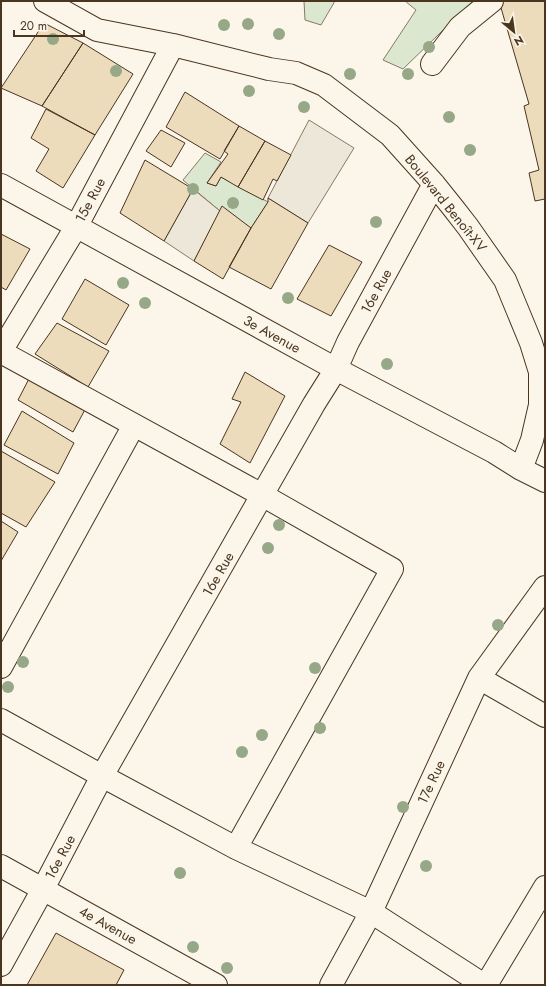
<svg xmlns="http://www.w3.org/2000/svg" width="546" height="986" font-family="Jost,sans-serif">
  <rect width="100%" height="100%" fill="#fbf6e9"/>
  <path fill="#dce7d0" stroke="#887966" d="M304,1H335L321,25L305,20Z
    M405,1H473L403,69L383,60L416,10Z
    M205,153L221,162L207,183L216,186L221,177L268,202L251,228L220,211L183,180Z"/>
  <path fill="#ede7d9" stroke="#887966" d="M309,120L354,148L308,223L268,198Z
    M193,189L220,211L194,261L164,241Z"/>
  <path fill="#ecdcbc" stroke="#4a3520" d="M499,1H545V199L535,201L529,173L539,170L524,106L529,104Z
    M44,23L83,43L42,106L1,88Z
    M83,43L133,74L95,135L42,106Z
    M185,92L239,126L220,159L166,127Z
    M46,109L95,135L63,188L36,171L49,149L31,138Z
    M239,126L265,141L238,187L221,177L216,186L207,183L228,154L224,151Z
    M161,130L185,143L171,167L146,151Z
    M265,141L291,155L277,181L273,179L263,200L238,187Z
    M145,160L193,189L164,241L120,213Z
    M268,198L308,223L271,289L229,267L251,228L268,202Z
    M222,206L251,228L223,279L194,261Z
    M1,234L30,249L6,290L1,287Z
    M329,245L362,262L331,316L297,299Z
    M85,279L129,305L106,345L62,319Z
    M57,323L109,351L88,387L35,354Z
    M245,372L285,396L250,463L220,444L241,402L232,399Z
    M32,373L88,404L73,432L18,400Z
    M22,411L74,443L58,474L4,445Z
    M1,451L55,482L26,527L1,513Z
    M1,521L18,532L1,561Z
    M56,933L124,970L116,985H27Z"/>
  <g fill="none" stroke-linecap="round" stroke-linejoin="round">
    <defs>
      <path id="minor" d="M45,1L97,30L173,45L269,69L296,73L324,85L390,135L434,184L454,209L468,227L505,280L531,343L540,372V405L532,440L521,469
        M432,64L460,27L492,1
        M1,185L336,369L494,452L521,469L545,481
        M1,351L76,227L173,45
        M1,352L262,495L392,569L236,848
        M1,667L134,425
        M479,678L545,716
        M1,720L102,776L236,848L371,912L484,985
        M1,866L216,985
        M1,965L43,889L102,776L314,404L336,369L348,342L434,184
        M331,985L371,912L479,678L545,587
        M486,985L545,887"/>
    </defs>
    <use href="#minor" stroke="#4a3520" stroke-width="24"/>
    <use href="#minor" stroke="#fbf6e9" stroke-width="22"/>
  </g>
  <g fill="#96a887">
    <circle cx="248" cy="24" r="6"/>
    <circle cx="224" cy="25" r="6"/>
    <circle cx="279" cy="34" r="6"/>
    <circle cx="53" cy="39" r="6"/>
    <circle cx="429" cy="47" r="6"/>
    <circle cx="116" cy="71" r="6"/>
    <circle cx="350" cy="74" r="6"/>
    <circle cx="408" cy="74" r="6"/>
    <circle cx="249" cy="91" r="6"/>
    <circle cx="304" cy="107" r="6"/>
    <circle cx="449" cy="117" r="6"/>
    <circle cx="470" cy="150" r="6"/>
    <circle cx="193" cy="189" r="6"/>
    <circle cx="233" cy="203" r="6"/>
    <circle cx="376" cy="222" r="6"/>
    <circle cx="123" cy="283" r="6"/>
    <circle cx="288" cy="298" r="6"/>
    <circle cx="145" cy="303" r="6"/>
    <circle cx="387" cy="364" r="6"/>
    <circle cx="279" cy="525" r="6"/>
    <circle cx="268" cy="548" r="6"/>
    <circle cx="498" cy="625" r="6"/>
    <circle cx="23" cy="662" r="6"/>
    <circle cx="315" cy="668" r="6"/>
    <circle cx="8" cy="687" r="6"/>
    <circle cx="320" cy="728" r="6"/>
    <circle cx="262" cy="735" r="6"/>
    <circle cx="242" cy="752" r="6"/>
    <circle cx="403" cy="807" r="6"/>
    <circle cx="426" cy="866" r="6"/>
    <circle cx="180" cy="873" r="6"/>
    <circle cx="193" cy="947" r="6"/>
    <circle cx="227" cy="968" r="6"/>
  </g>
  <g text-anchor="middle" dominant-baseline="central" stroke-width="3" stroke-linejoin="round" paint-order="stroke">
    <g font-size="14" fill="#4a3520" stroke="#fbf6e9">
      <text transform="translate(90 200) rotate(-62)">15e Rue</text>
      <text transform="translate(446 203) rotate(51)">Boulevard Benoît-XV</text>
      <text transform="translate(376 291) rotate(-61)">16e Rue</text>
      <text transform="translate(272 334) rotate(29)">3e Avenue</text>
      <text transform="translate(218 574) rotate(-60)">16e Rue</text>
      <text transform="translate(431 782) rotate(-65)">17e Rue</text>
      <text transform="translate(60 857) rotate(-62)">16e Rue</text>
      <text transform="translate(108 925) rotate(29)">4e Avenue</text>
    </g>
  </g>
  <rect width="546" height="986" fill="none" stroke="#4a3520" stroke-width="4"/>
  <g transform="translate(514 32) rotate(151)" stroke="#fbf6e9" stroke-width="3" paint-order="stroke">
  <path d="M0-3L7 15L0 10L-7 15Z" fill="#4a3520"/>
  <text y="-6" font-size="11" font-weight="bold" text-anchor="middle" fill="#4a3520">N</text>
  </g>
  <path d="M14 30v6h70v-6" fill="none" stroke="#4a3520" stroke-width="2"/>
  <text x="20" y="30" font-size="12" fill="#4a3520" stroke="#fbf6e9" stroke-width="3" paint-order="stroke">20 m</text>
</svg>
